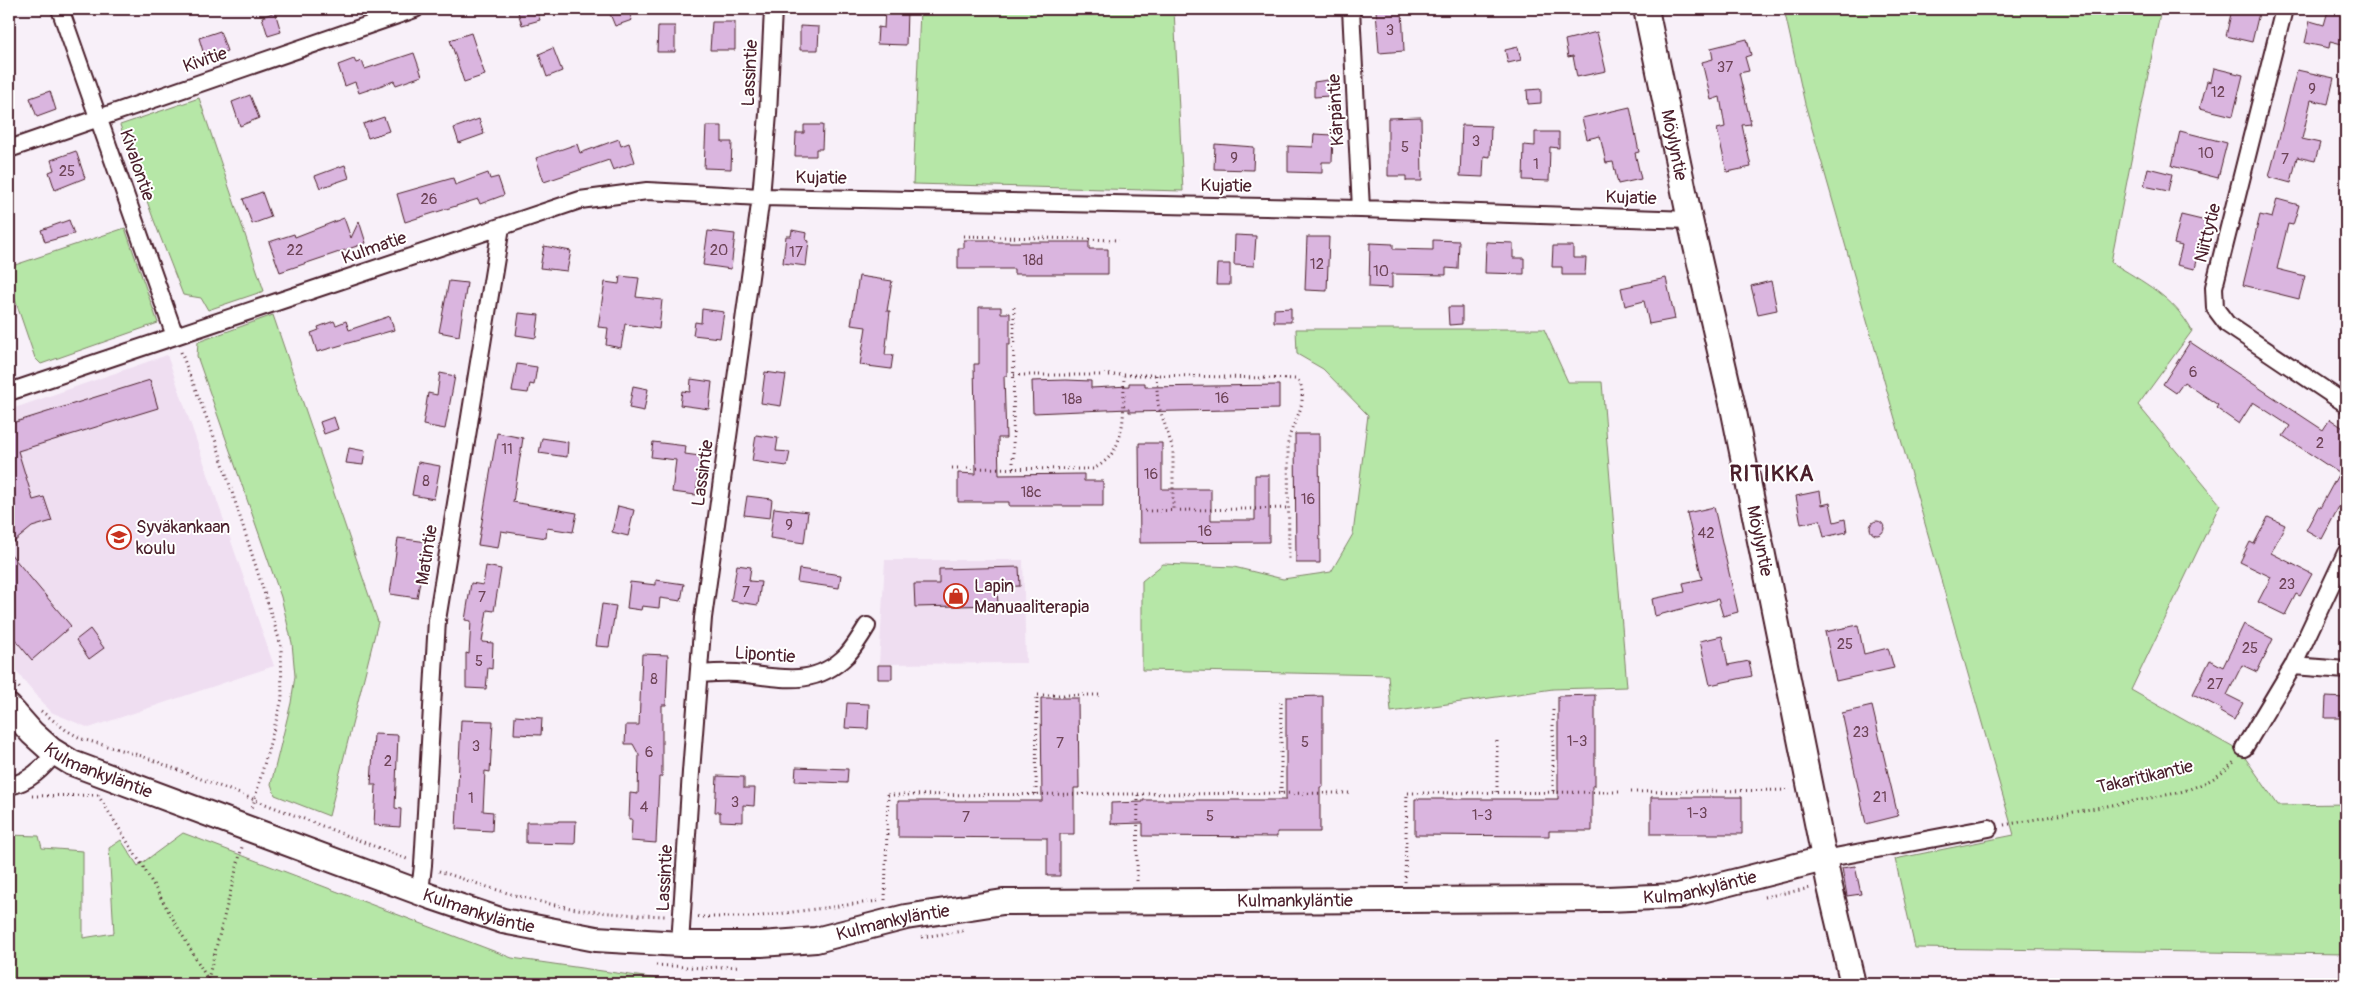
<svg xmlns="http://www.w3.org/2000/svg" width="2355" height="993" font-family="Pangolin,sans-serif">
  <rect width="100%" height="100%" fill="#f8f0f9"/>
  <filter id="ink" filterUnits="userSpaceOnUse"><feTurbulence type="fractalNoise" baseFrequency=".02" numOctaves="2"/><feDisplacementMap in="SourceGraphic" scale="10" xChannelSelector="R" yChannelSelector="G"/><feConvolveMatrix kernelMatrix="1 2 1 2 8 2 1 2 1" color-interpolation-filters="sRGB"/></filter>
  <g filter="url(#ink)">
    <path fill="#efdef1" d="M167,355L274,666L89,728L51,712L9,663V410Z
      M885,560H1023L1026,663L879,664Z"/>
    <path fill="#b6e7a7" stroke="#808369" d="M920,9H1174L1183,191L913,184Z
      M1784,9H2161L2111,262C2143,282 2174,297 2192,331L2138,405L2220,504L2131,690L2241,752L2278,805L2346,804V954L1915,948L1895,859L2014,835L1805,104Z
      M199,98L264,291L208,310L201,298L183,295L153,218L120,125Z
      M125,228L158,323L41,364L35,358L9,282V267Z
      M273,315L378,622L329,816L275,795L271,784L291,703L295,676L292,643L281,597L197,356L198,342Z
      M1296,329H1544L1568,382H1602L1627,687L1553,689L1391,712L1388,675L1142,670V581L1163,564L1234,567L1283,579L1331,572L1353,534L1368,415L1323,369L1297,354Z
      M183,833L512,958L658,979L659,984H9V835L39,836L42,848L83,851V938L114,933L109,848L121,840L138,866Z"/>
    <path fill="#dab5df" stroke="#4a1f2b" d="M517,9H536L540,20L522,25Z
      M608,9H628L632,20L615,26Z
      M885,9H907L906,45L877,44L878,27L884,28Z
      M1402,9L1404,51L1379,53L1376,10Z
      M2232,9H2260L2252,42L2226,36Z
      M2328,11L2346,15V45L2330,41L2329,48L2305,43L2310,21L2324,25Z
      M275,12L281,32L268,36L262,17Z
      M712,22H735V50H710Z
      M658,26H675V52H657Z
      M800,26L819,27L818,50H800Z
      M220,31L227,51L205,58L199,38Z
      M1597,32L1606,71L1577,77L1573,56L1568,57L1565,40Z
      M471,33L485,75L464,82L450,40Z
      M1747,39L1751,55L1745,57L1749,71L1739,73L1751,124L1742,125L1751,167L1727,172L1717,129L1725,127L1720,97L1711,100L1702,62L1713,59L1711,48Z
      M1518,47L1521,60L1508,63L1505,50Z
      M553,48L562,71L547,77L539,54Z
      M414,53L422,76L396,85L394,81L359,93L355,82L345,86L338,65L354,59L356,63L362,61L365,69Z
      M2214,68L2243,75L2233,116L2200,108L2207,81L2211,82Z
      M2297,70L2334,78L2328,104L2311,100L2302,139L2320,143L2315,161L2297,157L2291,183L2269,177Z
      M1328,80L1329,96L1314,97V82Z
      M1541,89V103L1528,104L1527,90Z
      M50,91L56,110L37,117L30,98Z
      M250,95L259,118L240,126L232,102Z
      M1630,107L1639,152L1635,153L1641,179L1618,184L1613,162L1606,163L1600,136L1587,139L1582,118Z
      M384,117L389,131L368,138L363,124Z
      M1421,117L1422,181H1406V176H1388V118Z
      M479,119L484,134L459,143L454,128Z
      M804,125H823L822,149H816V156H795L796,133H804Z
      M1462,125L1491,126L1490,157L1484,156L1483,177L1460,176Z
      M706,126H722V142H732L731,169L704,168Z
      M2180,131L2227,143L2218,178L2172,166Z
      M1535,132H1559V148L1550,147L1549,181L1523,180L1524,145L1535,146Z
      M1314,134L1333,135L1332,162H1322V173L1288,172V146L1313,147Z
      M619,139L621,146L629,143L635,162L613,170L609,160L544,182L536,158L577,144L580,153Z
      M1215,144L1254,147L1253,170L1214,169Z
      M76,151L85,178L55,190L49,172L54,170L51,160Z
      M345,165L349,178L320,188L315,176Z
      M2148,168L2172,174L2168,191L2144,186Z
      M488,173L490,179L498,177L504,195L480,204L478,199L405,222L397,194L453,178L455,185Z
      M262,192L271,217L252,224L243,199Z
      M2277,199L2299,205L2293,225L2288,224L2277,269L2305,276L2299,299L2243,285L2260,215L2272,218Z
      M2181,215L2206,221L2195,269L2177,265L2182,246L2174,244Z
      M344,218L351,238L359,221L366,243L280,272L269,242L294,234L295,237Z
      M69,220L74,234L45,242L41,230Z
      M792,230L807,233L806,240L809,241L806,266L783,263L786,236H791Z
      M708,231L735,234L731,269L703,265Z
      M1235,235L1256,236L1254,266L1234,265Z
      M1307,237H1329L1327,291L1305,290Z
      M964,240H994V242H1089V249H1108V274H1014V269H958V248H964Z
      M1433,240L1459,241L1458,269L1446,268V275L1392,274V288L1369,287L1370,243L1393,244V249L1433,250Z
      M1486,242L1513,243V258H1524V274L1485,273Z
      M544,246L571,251L567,271L540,268Z
      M1553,246H1573V258H1586L1585,275H1562V267H1552Z
      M1217,264H1230V285H1216Z
      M620,276L639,278L636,297L662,300L659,329L625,324L621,348L606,345L608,328L598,327L605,282L619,284Z
      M859,276L892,281L887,311H890L885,355H893L891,369L860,365L866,327L851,325Z
      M1666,278L1675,319L1649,324L1644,301L1625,306L1621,288Z
      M449,281L467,283L459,336L439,332Z
      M1771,281L1777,310L1758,314L1751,286Z
      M979,307H1001V313H1010V345H1007V376H1004L1006,438H998L999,475L1084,474V481H1103V506H1009V502H958V473L976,474L974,364H979Z
      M1448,307H1462V324L1449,325Z
      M1291,308V322H1274V309Z
      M702,309L724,312L720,338L693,335L695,322L701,323Z
      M519,313L539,315L536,338L516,335Z
      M390,316L394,330L317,352L311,333L319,330L318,327L334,321L336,325L346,321L349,330Z
      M2190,342L2323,430L2330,419L2346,430V493L2322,539L2306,530L2318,507L2320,508L2339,473L2283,436L2290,426L2253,402L2239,424L2216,408L2218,405L2184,382L2176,393L2163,384Z
      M517,364L537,367L534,385L530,384L528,393L512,391Z
      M765,372L786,375L781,406L761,403Z
      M440,373L455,376L445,429L423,425L428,393L437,395Z
      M691,379L712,382L709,409L680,405L682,391L690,392Z
      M150,380L158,408L18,451L33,500L44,497L52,521L32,527L9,546V424Z
      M1066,380L1091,381V388L1129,386V383H1145V387L1279,385V409L1129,412V409L1033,413L1032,381Z
      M633,386L648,389L644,411L629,408Z
      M334,417L338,429L324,434L320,422Z
      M497,433L523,438L513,502L577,513L573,532L547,528L546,538L501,531L498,548L478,545Z
      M1295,434H1319L1320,563H1296Z
      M756,435L778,438L776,451L790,452L787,466L752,461Z
      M542,438L568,442L567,457L539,453Z
      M653,442L686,446L685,454L700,456L696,495L672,492L676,460L651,457Z
      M1139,443H1162V489H1211V520H1255V475H1269V542L1140,543Z
      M349,448L365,451L363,465L346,463Z
      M418,462L440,466L434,499L412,495Z
      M1820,491L1822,505L1830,503L1834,522L1845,519L1847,532L1824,537L1820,520L1801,524L1796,496Z
      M747,496L772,499L770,518L744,515Z
      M618,506L634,510L628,536L612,532Z
      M1714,507L1738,612L1723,616L1718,599L1655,616L1652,599L1685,592L1683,583L1702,579L1687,513Z
      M774,508L808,512L804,543L770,538Z
      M2268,517L2285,525L2271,553L2312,574L2300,596L2296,594L2285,615L2258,602L2271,577L2240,562L2250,542L2254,544Z
      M1870 528a7 7 0 1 1 14 0a7 7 0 1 1-14 0Z
      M398,538L427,542L417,598L390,594Z
      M9,552L71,626L32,660L9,632Z
      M737,565L751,567L749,581L761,582L758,605L731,601Z
      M486,566L501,569L494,611L487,610L482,642L493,643L492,669L488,668L486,689L466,688V653L469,654L471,621L465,620L471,583L483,585Z
      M1019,567L1020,586L997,587L998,605L915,607L914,584H939V569Z
      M799,569L841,575L839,588L797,582Z
      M656,580L684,584L681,601L660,598L659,608L642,606L641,610L627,608L630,582L656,585Z
      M602,604L616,606L609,647L596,646Z
      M2244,624L2273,639L2257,672L2242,665L2227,695L2243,703L2234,720L2220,712L2222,709L2193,694L2210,660L2223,667Z
      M1858,625L1864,654L1888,648L1894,668L1836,681L1825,632Z
      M90,629L104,648L89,659L76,640Z
      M1722,636L1728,665L1749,661L1752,676L1710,685L1700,641Z
      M642,654L668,655L666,705H662V777H659L656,843L631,841L632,819H629L630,793L638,794L639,755L633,744H625L626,725H639Z
      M878,665H892V679H878Z
      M1595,695V786H1592V831H1549V836L1415,835V799H1558V696Z
      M1323,696V787H1320V832H1277V837L1143,836V823L1111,824V803L1143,802V800H1286V697Z
      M2326,697L2346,698V718H2325Z
      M1041,698H1078L1079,788H1074V834H1060V876H1047V838L898,837V801H1042Z
      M847,703L869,704L868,729L845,728Z
      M1872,706L1898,816L1866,824L1842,713Z
      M515,716L542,718L541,735L514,734Z
      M461,720L493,721L490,772L485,771L483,811L493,812L492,831L456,829Z
      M374,734L398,735L395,808L401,809L400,827L374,825L376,785H371Z
      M796,767L848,769L847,783L795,781Z
      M717,776L744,777V788H755L754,806L743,805V822L720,821V812H715Z
      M1651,797H1742V834H1651Z
      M558,821H576L575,844L526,843V822H558Z
      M1855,866L1861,894L1847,896L1842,868Z"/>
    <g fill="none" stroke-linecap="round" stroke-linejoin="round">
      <defs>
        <path id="street" d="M60,9L175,336
          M1351,9L1361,209
          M2284,9L2214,287L2215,308L2227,324L2346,404
          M9,149L415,9
          M9,392L580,200L647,191L761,197L1361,209L1690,220
          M2293,666L2346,670
          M699,674C712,673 725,672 737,673C779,677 813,689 847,655C855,646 861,636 867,626
          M2244,748L2293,666L2346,553
          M9,786C29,782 43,768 55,753
          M1824,859L1989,828
          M420,892L423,865L437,620L501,227
          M680,944L691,772L703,618L761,197L768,114L773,9"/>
        <g id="secondary">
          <path id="s1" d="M1646,9L1690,220L1734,412L1830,887L1853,984"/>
          <path id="s2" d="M9,707L32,733L51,750L72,763L432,897L503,921L596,939L680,944H761L816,940L906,917L1003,902L1607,899L1678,896L1824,859"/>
        </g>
      </defs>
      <use href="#street" stroke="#4a1f2b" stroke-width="20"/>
      <use href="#secondary" stroke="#4a1f2b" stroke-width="28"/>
      <path stroke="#4a1f2b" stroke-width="3" stroke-dasharray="1 4" stroke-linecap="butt" d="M964,236L1119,240
        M181,352L216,442L281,645L282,699L252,809
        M1014,375H1156L1295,379L1300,382C1308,410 1292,419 1288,443L1289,560
        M1156,375L1158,404L1173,449V511
        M952,468L1093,469C1129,452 1123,409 1124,376
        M1013,468L1014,305
        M1145,511L1289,508
        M9,676L21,690
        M1553,710V792
        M41,711L66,730L82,739L142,756L407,859
        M1497,741V793
        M1631,792L1791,790
        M1281,793V702
        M1036,794L1037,695H1099
        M98,795L142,865L207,978
        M32,796L98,795
        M2004,825L2177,793C2200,786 2218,779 2235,761
        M439,871C478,884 519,898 560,906C595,913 631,915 667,916
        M1137,881L1138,795
        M1405,882L1407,793L1621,792
        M1764,897L1811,888
        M885,900L888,795L1350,793
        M698,917H754L878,901
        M922,937L963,931
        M656,965L702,968L740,966
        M209,984L208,979L242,847"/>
      <use href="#street" stroke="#fff" stroke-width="16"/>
      <use href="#secondary" stroke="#fff" stroke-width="24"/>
    </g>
  </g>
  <defs>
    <symbol id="school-ring" viewBox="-11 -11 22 22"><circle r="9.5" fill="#fff" stroke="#c8321e" stroke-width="1.5"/><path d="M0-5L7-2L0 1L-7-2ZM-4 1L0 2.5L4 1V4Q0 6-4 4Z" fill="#c8321e"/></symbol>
    <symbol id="shop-ring" viewBox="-11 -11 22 22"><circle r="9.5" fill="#fff" stroke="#c8321e" stroke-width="1.5"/><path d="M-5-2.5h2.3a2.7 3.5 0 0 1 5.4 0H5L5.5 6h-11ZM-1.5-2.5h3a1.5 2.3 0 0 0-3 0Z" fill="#c8321e"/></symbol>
  </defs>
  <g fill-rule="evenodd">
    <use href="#school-ring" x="105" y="523" width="28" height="28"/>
    <use href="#shop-ring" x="942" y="582" width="28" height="28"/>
  </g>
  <g text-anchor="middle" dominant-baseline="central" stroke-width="4" stroke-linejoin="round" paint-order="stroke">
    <g font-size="15" fill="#6e4458">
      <text x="1390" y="30">3</text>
      <text x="1725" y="67">37</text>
      <text x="2312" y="89">9</text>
      <text x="2218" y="92">12</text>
      <text x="1476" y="141">3</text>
      <text x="1405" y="147">5</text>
      <text x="2206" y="153">10</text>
      <text x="1234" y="158">9</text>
      <text x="2285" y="159">7</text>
      <text x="1536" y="164">1</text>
      <text x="67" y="171">25</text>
      <text x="429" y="199">26</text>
      <text x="295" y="250">22</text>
      <text x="719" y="250">20</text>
      <text x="796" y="252">17</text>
      <text x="1033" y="260">18d</text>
      <text x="1317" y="264">12</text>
      <text x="1381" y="271">10</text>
      <text x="2193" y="372">6</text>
      <text x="1222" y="398">16</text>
      <text x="1072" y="399">18a</text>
      <text x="2320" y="443">2</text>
      <text x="507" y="449">11</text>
      <text x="1151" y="474">16</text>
      <text x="426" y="481">8</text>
      <text x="1031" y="492">18c</text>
      <text x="1308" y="499">16</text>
      <text x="789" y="525">9</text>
      <text x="1205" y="531">16</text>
      <text x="1706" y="533">42</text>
      <text x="2287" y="584">23</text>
      <text x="746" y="592">7</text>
      <text x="482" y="597">7</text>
      <text x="1845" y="644">25</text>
      <text x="2250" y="648">25</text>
      <text x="479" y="661">5</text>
      <text x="654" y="679">8</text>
      <text x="2215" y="684">27</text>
      <text x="1861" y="732">23</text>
      <text x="1577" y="741">1-3</text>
      <text x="1305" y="742">5</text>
      <text x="1060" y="743">7</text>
      <text x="476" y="746">3</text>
      <text x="649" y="752">6</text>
      <text x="388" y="761">2</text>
      <text x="1880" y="797">21</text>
      <text x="471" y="798">1</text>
      <text x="735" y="802">3</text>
      <text x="644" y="807">4</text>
      <text x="1697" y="813">1-3</text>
      <text x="1482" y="815">1-3</text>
      <text x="1210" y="816">5</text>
      <text x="966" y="817">7</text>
    </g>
    <g font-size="18" fill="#4a1f2b" stroke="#fff">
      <text transform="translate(205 60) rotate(-19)">Kivitie</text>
      <text transform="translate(750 73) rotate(-87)">Lassintie</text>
      <text transform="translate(1336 110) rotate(-93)">Kärpäntie</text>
      <text stroke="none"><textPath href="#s1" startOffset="139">Möylyntie</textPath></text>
      <text transform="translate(137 165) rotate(71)">Kivalontie</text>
      <text transform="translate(821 178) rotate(1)">Kujatie</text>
      <text transform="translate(1226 186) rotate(1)">Kujatie</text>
      <text transform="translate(1631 198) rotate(2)">Kujatie</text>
      <text transform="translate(2208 233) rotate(-76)">Niittytie</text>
      <text transform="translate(374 248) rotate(-19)">Kulmatie</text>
      <text transform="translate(703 473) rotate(-82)">Lassintie</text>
      <text stroke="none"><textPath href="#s1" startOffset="544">Möylyntie</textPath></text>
      <text transform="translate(427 555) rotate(-81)">Matintie</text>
      <text transform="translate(765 655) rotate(4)">Lipontie</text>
      <text stroke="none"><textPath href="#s2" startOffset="112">Kulmankyläntie</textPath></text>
      <text transform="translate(2145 777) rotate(-13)">Takaritikantie</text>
      <text transform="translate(665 878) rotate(-87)">Lassintie</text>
      <text stroke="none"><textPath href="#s2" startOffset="1748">Kulmankyläntie</textPath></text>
      <text stroke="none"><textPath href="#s2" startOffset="1342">Kulmankyläntie</textPath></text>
      <text stroke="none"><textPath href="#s2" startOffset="518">Kulmankyläntie</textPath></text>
      <text stroke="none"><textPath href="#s2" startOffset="938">Kulmankyläntie</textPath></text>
    </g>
    <g font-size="18" fill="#4a1f2b" stroke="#fff" text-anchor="start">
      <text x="136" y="527">Syväkankaan<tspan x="136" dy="21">koulu</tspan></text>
      <text x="974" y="586">Lapin<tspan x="974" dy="21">Manuaaliterapia</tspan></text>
    </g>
    <g font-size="22" font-weight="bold" letter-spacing="1" fill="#4a1f2b" stroke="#fff">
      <text x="1772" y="474">RITIKKA</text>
    </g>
  </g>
  <rect width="2355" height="993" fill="none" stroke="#fff" stroke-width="30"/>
  <rect x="15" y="15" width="2325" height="963" fill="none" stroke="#4a1f2b" stroke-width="2" filter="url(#ink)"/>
</svg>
